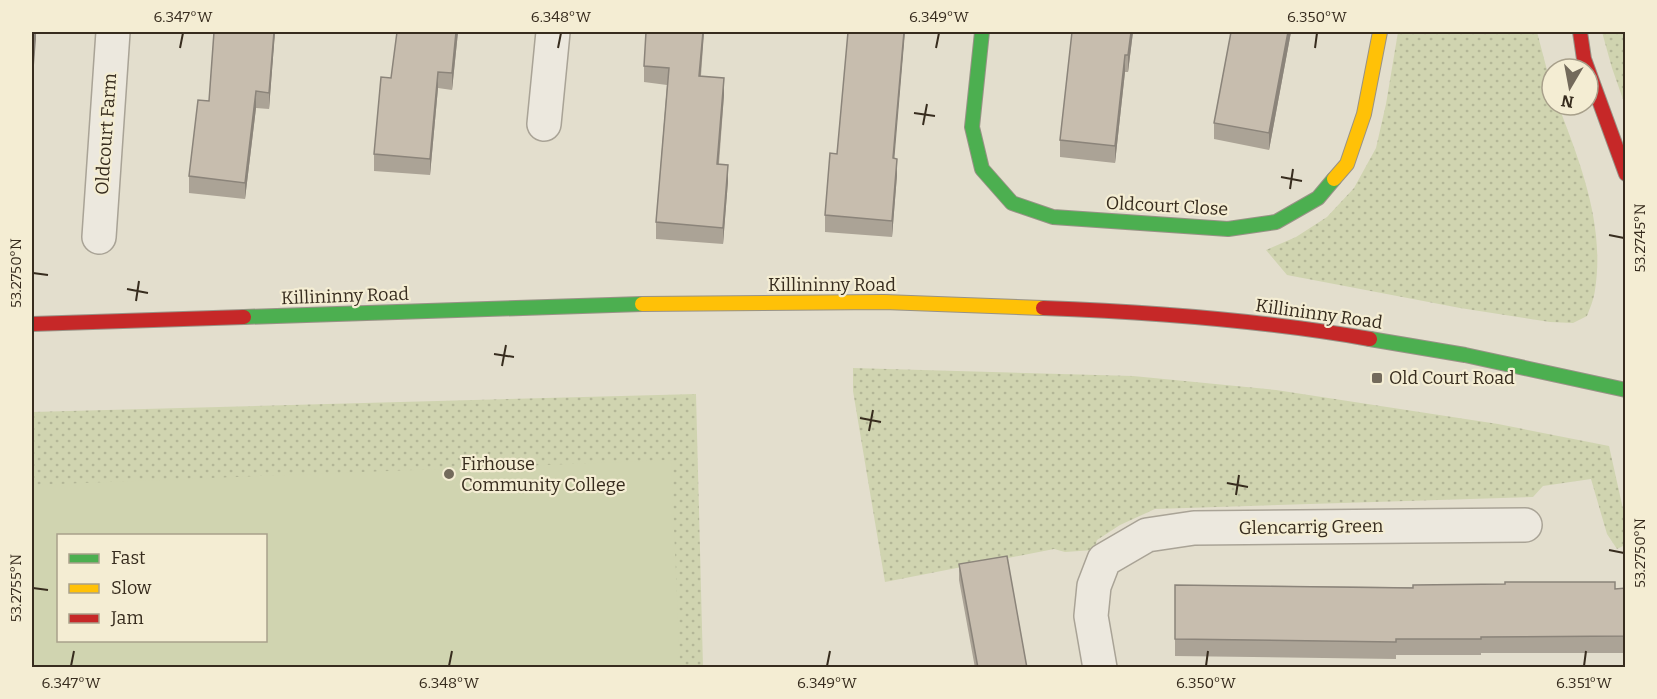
<svg xmlns="http://www.w3.org/2000/svg" width="1657" height="699" font-family="Bitter,serif">
  <defs>
    <pattern id="grass-dots" width="8" height="8" patternUnits="userSpaceOnUse" patternTransform="scale(1.5)"><rect width="8" height="8" fill="#d0d4b0"/><path d="M2 2h.1M6 6h.1" fill="none" stroke="#b3b697" stroke-width="1.8" stroke-linecap="round"/></pattern>
  </defs>
  <rect width="100%" height="100%" fill="#e3decd"/>
  <path fill="url(#grass-dots)" fill-rule="evenodd" d="M1398,32H1537L1552,89V105H1558C1581,164 1605,226 1595,290C1594,299 1590,308 1587,316L1573,323L1550,322L1460,308L1287,275L1266,250L1296,237L1327,217L1354,188L1376,148L1386,104Z
    M1602,32H1625V105L1612,68Z
    M853,368L1133,376L1276,390L1498,424L1609,446L1625,518V545L1617,549L1607,534L1591,479L1543,486L1533,497L1155,509L1120,525L1097,540L1094,550L1065,552L1054,549L885,582L853,391Z
    M696,394L703,667H32V412ZM58,536H266V640H58Z"/>
  <path fill="#d0d4b0" fill-rule="evenodd" d="M671,460L680,667H32V485ZM58,536H266V640H58Z"/>
  <g fill="none" stroke-linecap="round" stroke-linejoin="round">
    <defs>
      <path id="street" d="M544,124L553,32
        M99,237L113,32
        M1100,668L1091,616L1094,586L1104,560L1147,535L1194,528L1525,525"/>
      <path id="fast" d="M982,32L972,127L982,169L1012,203L1053,217L1228,229L1276,222L1318,198L1334,179
        M244,317L642,304
        M1370,339L1465,355L1626,390"/>
      <path id="slow" d="M1334,179L1347,164L1364,114L1380,32
        M642,304L884,302L1043,308"/>
      <path id="jam" d="M1580,32L1584,59L1626,174
        M1043,308C1152,312 1262,320 1370,339
        M32,324L244,317"/>
    </defs>
    <use href="#street" stroke="#a9a396" stroke-width="36"/>
    <use href="#fast" stroke="#989286" stroke-width="16"/>
    <use href="#slow" stroke="#989286" stroke-width="16"/>
    <use href="#jam" stroke="#989286" stroke-width="16"/>
    <use href="#street" stroke="#ece8de" stroke-width="33"/>
    <use href="#fast" stroke="#4caf50" stroke-width="14"/>
    <use href="#slow" stroke="#ffc107" stroke-width="14"/>
    <use href="#jam" stroke="#c62828" stroke-width="14"/>
  </g>
  <path fill="#aba396" d="M214,32H275L269,109L256,108L245,199L189,193V176L209,101Z
    M458,32L452,90L438,88L430,175L374,171V154Z
    M704,32L701,76L724,95L719,164L728,181L723,244L656,239V222L667,85L644,82V66Z
    M1072,32H1133L1128,72H1125L1115,163L1060,157V140Z
    M1291,32L1269,150L1214,139V123Z
    M894,158L897,175L892,237L825,232V215Z
    M959,564L1027,668H975L959,580Z
    M1175,585L1615,589L1626,588V653H1481V655H1396V659L1175,656Z"/>
  <path fill="#8b847a" d="M35,32H36V39L32,91V74Z
    M274,32H275L269,109V93Z
    M456,32H458L452,90V73Z
    M703,32H704L699,93V76Z
    M904,32H905L893,175V158Z
    M1131,32H1133L1128,72V55Z
    M1288,32H1291L1269,150V133Z
    M1125,55V72L1115,163V146Z
    M438,72V88L430,175V159Z
    M724,78V95L717,180V164Z
    M256,91V108L245,199V183Z
    M897,159V175L892,237V221Z
    M728,165V181L723,244V228Z"/>
  <path fill="#c7bdae" stroke="#8b847a" stroke-width="1.5" d="M32,32H35L32,74Z
    M214,32H274L269,93L256,91L245,183L189,176L198,100L209,101Z
    M397,32H456L452,73L438,72L430,159L374,154L381,77L391,78Z
    M646,32H703L699,76L724,78L717,164L728,165L723,228L656,222L669,68L644,66Z
    M848,32H904L893,158L897,159L892,221L825,215L830,153L837,154Z
    M1072,32H1131L1128,55H1125L1115,146L1060,140Z
    M1231,32H1288L1269,133L1214,123Z
    M1007,556L1027,668H978L959,564Z
    M1505,582H1615V589L1626,588V636L1481,637V639H1396V642L1175,639V585L1413,588V585L1505,584Z"/>
  <path fill="none" stroke="#372c1e" stroke-width="2" d="M180,48L183,33M558,48L561,33M936,48L939,33M1315,48L1317,33M914,113L935,116M923,125L927,104M1281,177L1302,181M1290,189L1293,169M1609,235L1624,238M33,273L48,275M127,289L148,293M136,301L139,281M494,354L514,357M502,366L506,345M860,418L881,422M869,431L873,410M1227,483L1248,487M1236,495L1239,475M1609,550L1624,553M33,588L48,590M71,666L74,651M449,666L452,651M827,666L830,651M1206,666L1208,651M1584,666L1586,651"/>
  <g fill="#736a5b" stroke="#f4edd3" stroke-width="2">
    <rect x="1371" y="372" width="12" height="12" rx="3"/>
    <circle cx="449" cy="474" r="6"/>
  </g>
  <g text-anchor="middle" dominant-baseline="central" stroke-width="4.5" stroke-linejoin="round" paint-order="stroke">
    <g font-size="18" fill="#372c1e" stroke="#f4edd3">
      <text transform="translate(106 134) rotate(-86)">Oldcourt Farm</text>
      <text transform="translate(1167 206) rotate(3)">Oldcourt Close</text>
      <text x="832" y="285">Killininny Road</text>
      <text transform="translate(345 296) rotate(-2)">Killininny Road</text>
      <text transform="translate(1319 314) rotate(8)">Killininny Road</text>
      <text transform="translate(1311 527) rotate(-1)">Glencarrig Green</text>
    </g>
    <g font-size="18" fill="#372c1e" stroke="#f4edd3" text-anchor="start">
      <text x="1389" y="378">Old Court Road</text>
      <text x="461" y="464">Firhouse<tspan x="461" dy="21">Community College</tspan></text>
    </g>
  </g>
  <rect width="1657" height="699" fill="none" stroke="#f4edd3" stroke-width="66"/>
  <rect x="57" y="534" width="210" height="108" fill="#f4edd3" stroke="#a8a08b" stroke-width="1.5"/>
  <rect x="69" y="554" width="30" height="9" fill="#4caf50" stroke="#a8a08b" stroke-width="1.5"/>
  <text x="111" y="564" font-size="18" fill="#372c1e">Fast</text>
  <rect x="69" y="584" width="30" height="9" fill="#ffc107" stroke="#a8a08b" stroke-width="1.5"/>
  <text x="111" y="594" font-size="18" fill="#372c1e">Slow</text>
  <rect x="69" y="614" width="30" height="9" fill="#c62828" stroke="#a8a08b" stroke-width="1.5"/>
  <text x="111" y="624" font-size="18" fill="#372c1e">Jam</text>
  <g transform="translate(1570 87) rotate(190)"><circle r="28" fill="#f4edd3" stroke="#a8a08b" stroke-width="1.5"/>
  <path d="M0-4.5L10 22L0 15L-10 22Z" fill="#736a5b"/>
  <text y="-9" font-size="16" font-weight="bold" text-anchor="middle" fill="#372c1e">N</text>
  </g>
  <rect x="33" y="33" width="1591" height="633" fill="none" stroke="#372c1e" stroke-width="2"/>
  <g font-size="15" text-anchor="middle" fill="#372c1e">
    <text x="183" y="22">6.347°W</text>
    <text x="561" y="22">6.348°W</text>
    <text x="939" y="22">6.349°W</text>
    <text x="1317" y="22">6.350°W</text>
    <text transform="translate(1640 238) rotate(-90)" y="5">53.2745°N</text>
    <text transform="translate(16 273) rotate(-90)" y="5">53.2750°N</text>
    <text transform="translate(1640 553) rotate(-90)" y="5">53.2750°N</text>
    <text transform="translate(16 588) rotate(-90)" y="5">53.2755°N</text>
    <text x="71" y="688">6.347°W</text>
    <text x="449" y="688">6.348°W</text>
    <text x="827" y="688">6.349°W</text>
    <text x="1206" y="688">6.350°W</text>
    <text x="1584" y="688">6.351°W</text>
  </g>
</svg>
